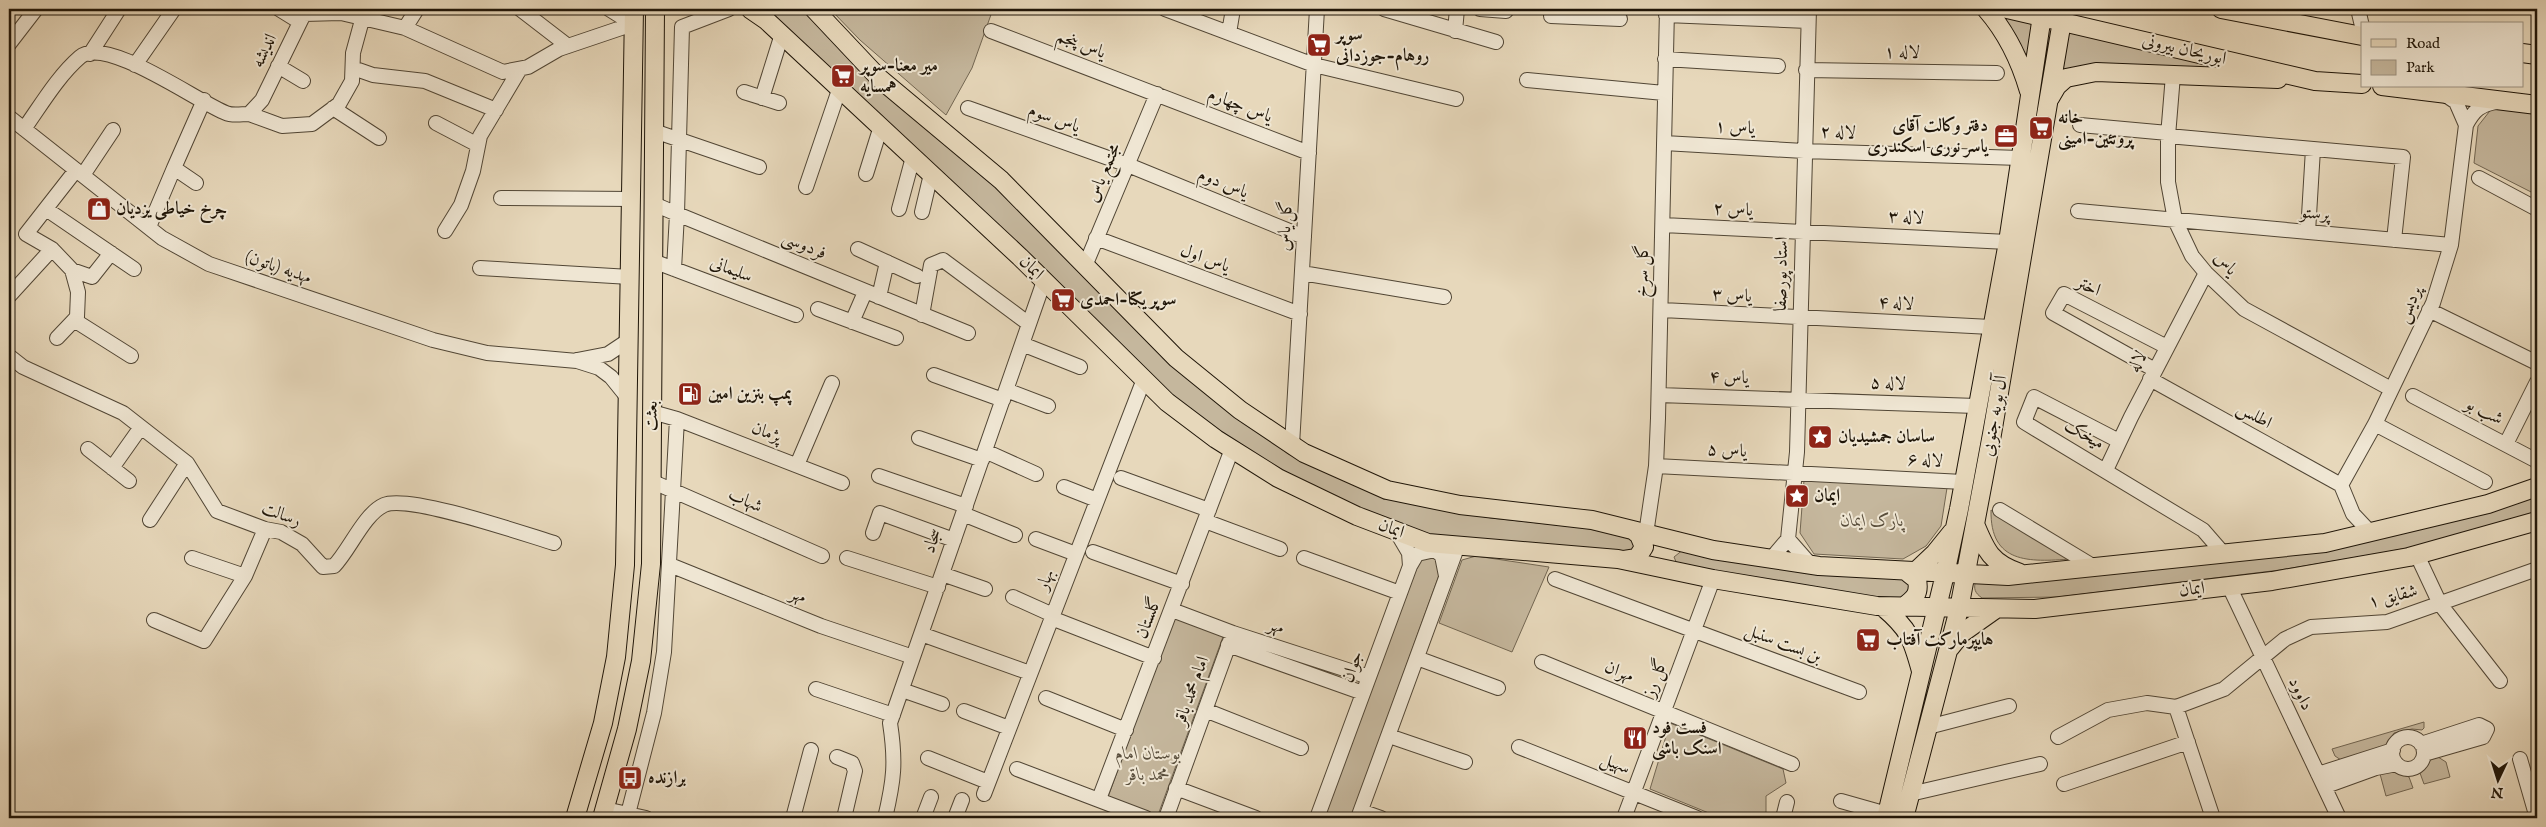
<svg xmlns="http://www.w3.org/2000/svg" width="2546" height="827" font-family="'IM FELL English',Amiri,serif">
  <rect width="100%" height="100%" fill="#e7d8bb"/>
  <filter id="stains"><feTurbulence type="fractalNoise" baseFrequency=".004" numOctaves="4"/><feColorMatrix values="0 0 0 0 .2 0 0 0 0 .09 0 0 0 0 .02 0 0 0 .5 -.17"/></filter>
  <radialGradient id="worn" r=".72"><stop offset=".6" stop-color="#630" stop-opacity="0"/><stop offset="1" stop-color="#630" stop-opacity=".3"/></radialGradient>
  <path fill="#c5b79d" stroke="#726652" d="M764,9H802L870,80L1001,188L1173,363L1288,454L1389,499L1491,518L1585,528L1632,538L1635,548L1626,554L1432,536L1353,508L1268,462L1173,401Z
    M830,9H993L972,68L946,115L860,40Z
    M1992,9L2034,17L2026,67Z
    M2068,31L2266,74L2061,76Z
    M2493,107L2537,113V195L2474,163L2478,126Z
    M1804,480L1947,488L1941,526L1926,546L1903,559L1814,554L1800,533Z
    M2537,494V514L2451,539L2382,553L2280,570L2058,597L1982,598C1975,593 1973,589 1976,580L2163,564L2265,558L2324,548Z
    M1991,510L2071,559C2029,562 1990,564 1991,510Z
    M1684,549L1898,576L1914,584L1902,598L1883,601L1677,564L1674,557Z
    M1436,556L1441,563L1438,578L1351,818H1323L1418,559Z
    M1476,556L1549,567L1512,652L1439,623L1462,560Z
    M1174,616L1224,634L1158,815L1108,797Z
    M2424,722V728L2422,730L2412,729L2394,733L2385,747L2341,760L2335,756L2332,749Z
    M1670,723L1783,769L1786,783L1766,796V818H1721L1650,789Z
    M2438,757L2446,762L2450,777L2424,784L2420,773L2431,759Z
    M2391,771L2409,777L2413,788L2386,796L2380,774Z"/>
  <g fill="none" stroke-linecap="round" stroke-linejoin="round">
    <defs>
      <path id="minor" d="M279,9L300,22
        M520,9L568,46
        M609,9L633,24
        M1165,9L1314,65L1456,99
        M1384,9L1496,42
        M1480,9L1506,11
        M2358,9L2362,26
        M1666,15L1808,21
        M1551,16L1620,19
        M405,28L417,9
        M991,31L1309,153
        M1455,31L1457,9
        M1229,33L1233,9
        M9,44L36,9
        M90,54L119,9
        M1665,59L1778,66
        M135,65L174,9
        M278,66L303,81
        M353,68L373,75L425,81L496,110
        M1806,70L1997,73
        M2173,75L2168,136V182L2175,220L2192,256L2206,273L2244,309L2391,389
        M1527,80L1664,93
        M744,92L779,103
        M2444,94L2456,102L2466,125
        M762,98L782,34
        M333,108L379,138
        M968,108L1128,165L1304,237
        M249,114L282,126L312,124L339,104L352,81L353,53L365,9
        M9,117L162,238L209,264L433,340L487,353L577,361L599,368L611,377L628,398
        M436,123L478,145
        M2080,125L2168,133
        M24,129C41,105 58,76 80,57C106,35 199,103 226,113C232,116 242,114 249,114L262,100L304,14L341,13L405,28L503,72L528,67L559,49L633,24
        M654,131L759,167
        M2168,136L2403,157L2394,240
        M1664,143L1804,151L2020,158
        M866,174L881,126
        M83,175L113,130
        M2479,178L2537,209
        M196,183L174,168L204,100
        M806,187L840,87
        M501,198L632,199
        M654,204L677,214L682,27L729,9
        M46,209L134,269
        M899,209L913,157
        M2078,211L2451,245
        M922,212L931,174
        M1663,225L2008,242
        M149,227L174,168
        M445,231L461,205L473,171L480,136L520,69
        M2308,232L2313,149
        M1096,238L1300,314
        M858,249L917,276
        M653,261L796,315
        M1085,266L1157,94
        M480,268L630,277
        M674,269L677,214L968,333
        M72,270L92,277L111,253
        M1302,273L1444,297
        M9,296L52,249
        M879,297L887,262
        M818,309L896,338
        M1662,310L1991,327
        M2429,310L2537,363
        M922,315L931,265L943,260L1029,324
        M74,320L131,356
        M852,322L865,292
        M57,338L77,317L78,292L72,270L52,249L26,234L76,170
        M1022,344L1080,367
        M9,356L23,367L123,413L187,463L217,511L265,529L281,532L302,544L323,567L334,566C349,551 364,514 384,505C409,494 524,534 554,543
        M577,360L608,354L629,340
        M2155,370L2053,313L2064,294L2167,347
        M934,375L1003,400
        M2150,379L2341,485
        M1006,390L1048,406
        M1659,395L1976,406
        M2413,396L2537,461
        M652,412L677,419L842,483
        M2375,424L2485,482
        M919,438L982,460
        M2119,441L2034,397L2024,422L2203,530L2223,553
        M2506,444L2537,382
        M1292,445L1317,9
        M88,449L129,481
        M985,451L1036,474
        M797,465L832,383
        M1656,466L1963,482
        M112,468L141,427
        M2106,470L2131,417L2206,273
        M879,476L966,506
        M1121,478L1209,510
        M651,481L822,556
        M2341,485L2375,424L2433,303L2451,245L2466,125C2474,110 2480,105 2496,102
        M2341,485L2353,514L2369,531
        M1064,487L1097,500
        M2000,510L2096,568
        M963,514L1015,535
        M150,520L187,463
        M1205,521L1280,549
        M873,533L880,513L954,540
        M1646,534L1656,466L1658,418L1667,9
        M1036,539L1076,554
        M1788,539L1797,452L1809,9
        M1093,552L1182,584
        M2417,555L2440,604L2500,681
        M192,558L245,576L265,529
        M847,558L938,587
        M1304,558L1400,593
        M1771,559L1788,539L1810,564
        M670,565L821,626L913,657
        M1410,566L1417,554L1435,550L1442,556L1446,576
        M942,574L985,589
        M1555,579L1859,692
        M2229,586L2339,818
        M1013,597L1053,615
        M1172,610L1233,633L1369,677
        M154,620L204,641L245,576
        M1059,621L1154,658
        M921,634L1030,673
        M1228,645L1363,693
        M1417,658L1498,688
        M1542,662L1792,764
        M816,689L893,715
        M902,690L942,704
        M1046,698L1126,730
        M2176,707L2213,818
        M1205,710L1301,748
        M964,711L1009,728
        M1928,727L2009,706
        M1389,736L1465,762
        M2058,737L2108,710L2147,703L2176,707L2224,689L2285,639L2311,627L2387,622L2537,569
        M2392 753a16 16 0 1 1 32 0a16 16 0 1 1-32 0Z
        M2421,744L2479,725L2487,729L2483,737L2424,754
        M1519,747L1697,818
        M837,757L852,763L855,771L844,818
        M928,758L988,782
        M2520,759L2537,818
        M1017,769L1146,818
        M2318,774L2393,750
        M2064,784L2188,742
        M1176,788L1256,818
        M2327,792L2329,785L2376,768L2397,764
        M984,794L1144,379
        M1910,794L2040,764
        M1099,799L1232,449
        M1841,801L1887,814
        M605,809L646,818
        M1361,811L1381,818
        M628,814L654,713L664,652L677,419
        M793,818L811,750
        M885,818C894,780 896,762 890,723L1044,281
        M923,818L931,797
        M955,818L962,800
        M1166,818L1233,633
        M1317,818L1410,566L1409,553L1396,531
        M1358,818L1458,545
        M1624,818L1713,579
        M1783,818L1787,802"/>
      <path id="major" d="M750,9L766,20L1020,257L1167,402L1216,439L1278,478L1357,516L1428,543L1618,559L1713,579L1877,606L2035,609L2272,581L2409,557L2537,521
        M814,9L879,78L1001,180L1176,358L1240,410L1304,453L1387,490L1460,505L1592,520L1713,550L1819,566L2008,576L2325,543L2488,504L2537,487
        M1986,9C2007,33 2020,60 2029,91
        M2007,9L2315,81L2362,84
        M2221,9L2362,36
        M2522,53L2537,55
        M2382,86L2537,105
        M2050,98L2057,86L2066,78L2096,72L2278,79
        M1975,524C1986,551 1991,563 2020,573
        M1624,560L1637,558L1644,547L1639,535L1634,531
        M1915,572L1935,553L1952,532
        M1883,607C1909,629 1912,638 1921,671
        M1903,607C1914,599 1920,594 1917,580L1907,572
        M1950,648L1962,633L1996,609
        M575,818L603,723L616,657L625,565L634,9
        M602,818L627,729L641,661L651,564L655,9
        M1886,818L1945,574L1959,509L2008,242L2043,9
        M1904,818L1959,609L1992,434L2064,9"/>
    </defs>
    <use href="#minor" stroke="#514635" stroke-width="16"/>
    <use href="#major" stroke="#1f1508" stroke-width="20"/>
    <use href="#minor" stroke="#efe6d3" stroke-width="14"/>
    <use href="#major" stroke="#e7d8bb" stroke-width="18"/>
  </g>
  <defs>
    <symbol id="supermarket-square" viewBox="-11 -11 22 22"><rect x="-9" y="-9" width="18" height="18" rx="4" fill="#8f2418" stroke="#efe6d3"/><path d="M-6-5.5h2.5l.6 2H6L4.5 2H-2.5L-4.4-4H-6ZM-1.5 3.2a1.3 1.3 0 1 0 .1 0ZM3 3.2a1.3 1.3 0 1 0 .1 0Z" fill="#fff"/></symbol>
    <symbol id="office-square" viewBox="-11 -11 22 22"><rect x="-9" y="-9" width="18" height="18" rx="4" fill="#8f2418" stroke="#efe6d3"/><path d="M-6-3h4V-5.5h4V-3h4V5H-6ZM-1-4.5V-3h2v-1.5ZM-6 0V1H6V0Z" fill="#fff"/></symbol>
    <symbol id="shop-square" viewBox="-11 -11 22 22"><rect x="-9" y="-9" width="18" height="18" rx="4" fill="#8f2418" stroke="#efe6d3"/><path d="M-5-2.5h2.3a2.7 3.5 0 0 1 5.4 0H5L5.5 6h-11ZM-1.5-2.5h3a1.5 2.3 0 0 0-3 0Z" fill="#fff"/></symbol>
    <symbol id="fuel-square" viewBox="-11 -11 22 22"><rect x="-9" y="-9" width="18" height="18" rx="4" fill="#8f2418" stroke="#efe6d3"/><path d="M-5.5-6h7V0h2V4h1.3V-2.5L3-4.5l.8-.8L6-3V5H2.5V1h-1V6h-7ZM-4.2-4.7v3.2H.2V-4.7Z" fill="#fff"/></symbol>
    <symbol id="sight-square" viewBox="-11 -11 22 22"><rect x="-9" y="-9" width="18" height="18" rx="4" fill="#8f2418" stroke="#efe6d3"/><path d="M0-6L1.8-2.2L6-1.7L2.9 1.2L3.7 5.4L0 3.3L-3.7 5.4L-2.9 1.2L-6-1.7L-1.8-2.2Z" fill="#fff"/></symbol>
    <symbol id="restaurant-square" viewBox="-11 -11 22 22"><rect x="-9" y="-9" width="18" height="18" rx="4" fill="#8f2418" stroke="#efe6d3"/><path d="M-5-6h1v4h1v-4h1v4h1v-4h1v5L-1.5 .5V6h-2V.5L-5-1ZM5-6V6H3V1.5H1.5Q1.5-4 5-6Z" fill="#fff"/></symbol>
    <symbol id="bus-square" viewBox="-11 -11 22 22"><rect x="-9" y="-9" width="18" height="18" rx="4" fill="#8f2418" stroke="#efe6d3"/><path d="M-5-6H5V4H4V6H2V4H-2V6H-4V4H-5ZM-3.5-4V0h7V-4ZM-3.5 1.2v1.5H-2V1.2ZM2 1.2v1.5H3.5V1.2Z" fill="#fff"/></symbol>
  </defs>
  <g fill-rule="evenodd">
    <use href="#supermarket-square" x="1305" y="31" width="28" height="28"/>
    <use href="#supermarket-square" x="829" y="62" width="28" height="28"/>
    <use href="#supermarket-square" x="2027" y="114" width="28" height="28"/>
    <use href="#office-square" x="1992" y="122" width="28" height="28"/>
    <use href="#shop-square" x="85" y="195" width="28" height="28"/>
    <use href="#supermarket-square" x="1049" y="286" width="28" height="28"/>
    <use href="#fuel-square" x="676" y="380" width="28" height="28"/>
    <use href="#sight-square" x="1806" y="423" width="28" height="28"/>
    <use href="#sight-square" x="1783" y="482" width="28" height="28"/>
    <use href="#supermarket-square" x="1854" y="626" width="28" height="28"/>
    <use href="#restaurant-square" x="1621" y="724" width="28" height="28"/>
    <use href="#bus-square" x="616" y="764" width="28" height="28"/>
  </g>
  <g text-anchor="middle" dominant-baseline="central" stroke-width="4" stroke-linejoin="round" paint-order="stroke">
    <g font-size="18" font-weight="bold" fill="#1f1508" stroke="#efe6d3" text-anchor="start">
      <text x="1336" y="35">سوپر<tspan x="1336" dy="21">روهام-جوزدانی</tspan></text>
      <text x="860" y="66">میر معنا-سوپر<tspan x="860" dy="21">همسایه</tspan></text>
      <text x="2058" y="118">خانه<tspan x="2058" dy="21">پروتئین-امینی</tspan></text>
      <text x="1988" y="126" text-anchor="end">دفتر وکالت آقای<tspan x="1988" dy="21">یاسر نوری اسکندری</tspan></text>
      <text x="116" y="209">چرخ خیاطی یزدیان</text>
      <text x="1080" y="300">سوپر یکتا-احمدی</text>
      <text x="708" y="394">پمپ بنزین امین</text>
      <text x="1838" y="437">ساسان جمشیدیان</text>
      <text x="1814" y="496">ایمان</text>
      <text x="1886" y="640">هایپرمارکت آفتاب</text>
      <text x="1652" y="728">فست فود<tspan x="1652" dy="21">اسنک باشی</tspan></text>
      <text x="648" y="778">برازنده</text>
    </g>
    <g font-size="18" fill="#1f1508" stroke="#efe6d3">
      <text transform="translate(1081 45) rotate(21)">یاس پنجم</text>
      <text transform="translate(2184 50) rotate(13)">ابوریحان بیرونی</text>
      <text transform="translate(265 51) rotate(-64)">اندیشه</text>
      <text transform="translate(1902 53) rotate(1)">لاله ۱</text>
      <text transform="translate(1240 106) rotate(21)">یاس چهارم</text>
      <text transform="translate(1054 119) rotate(20)">یاس سوم</text>
      <text transform="translate(1735 128) rotate(3)">یاس ۱</text>
      <text transform="translate(1838 133) rotate(2)">لاله ۲</text>
      <text transform="translate(1104 173) rotate(-67)">مجتمع یاس</text>
      <text transform="translate(1223 184) rotate(22)">یاس دوم</text>
      <text transform="translate(1733 210) rotate(3)">یاس ۲</text>
      <text transform="translate(2315 214) rotate(5)">پرستو</text>
      <text transform="translate(1906 218) rotate(3)">لاله ۳</text>
      <text transform="translate(1286 226) rotate(-87)">گل یاس</text>
      <text transform="translate(804 246) rotate(23)">فردوسی</text>
      <text transform="translate(1205 259) rotate(20)">یاس اول</text>
      <text transform="translate(2225 264) rotate(46)">یاس</text>
      <text transform="translate(278 268) rotate(19)">مهدیه (باتون)</text>
      <text transform="translate(1031 268) rotate(45)">ایمان</text>
      <text transform="translate(731 270) rotate(21)">سلیمانی</text>
      <text transform="translate(1643 271) rotate(-89)">گل سرخ</text>
      <text transform="translate(1782 274) rotate(-89)">استاد پورصفا</text>
      <text transform="translate(2088 287) rotate(23)">اختر</text>
      <text transform="translate(1732 296) rotate(3)">یاس ۳</text>
      <text transform="translate(1896 304) rotate(3)">لاله ۴</text>
      <text transform="translate(2410 305) rotate(-67)">پردیس</text>
      <text transform="translate(2138 362) rotate(-62)">لاله</text>
      <text transform="translate(1729 378) rotate(2)">یاس ۴</text>
      <text transform="translate(1888 384) rotate(2)">لاله ۵</text>
      <text transform="translate(2484 412) rotate(27)">شب بو</text>
      <text transform="translate(652 416) rotate(-89)">بعثت</text>
      <text transform="translate(1995 416) rotate(-80)">آل بویه جنوبی</text>
      <text transform="translate(2254 416) rotate(29)">اطلس</text>
      <text transform="translate(766 433) rotate(21)">پژمان</text>
      <text transform="translate(2084 435) rotate(30)">میخک</text>
      <text transform="translate(1727 451) rotate(3)">یاس ۵</text>
      <text transform="translate(1925 461) rotate(3)">لاله ۶</text>
      <text transform="translate(745 501) rotate(24)">شهاب</text>
      <text transform="translate(281 515) rotate(21)">رسالت</text>
      <text transform="translate(1391 529) rotate(21)">ایمان</text>
      <text transform="translate(933 541) rotate(-71)">سجاد</text>
      <text transform="translate(1046 580) rotate(-69)">بهار</text>
      <text transform="translate(2192 590) rotate(-6)">ایمان</text>
      <text transform="translate(798 596) rotate(22)">مهر</text>
      <text transform="translate(2393 597) rotate(-14)">شقایق ۱</text>
      <text transform="translate(1149 618) rotate(-69)">گلستان</text>
      <text transform="translate(1276 627) rotate(18)">مهر</text>
      <text transform="translate(1783 644) rotate(21)">بن بست سنبل</text>
      <text transform="translate(1353 667) rotate(-70)">جوان</text>
      <text transform="translate(1619 672) rotate(22)">مهران</text>
      <text transform="translate(1656 678) rotate(-70)">گل رز</text>
      <text transform="translate(1192 691) rotate(-70)">امام محمد باقر</text>
      <text transform="translate(2300 694) rotate(64)">داوود</text>
      <text transform="translate(1615 764) rotate(21)">سهیل</text>
    </g>
    <g font-size="18" font-style="italic" fill="#594e3c" stroke="#efe6d3">
      <text x="1872" y="521">پارک ایمان</text>
      <text x="1148" y="754">بوستان امام<tspan x="1148" dy="21">محمد باقر</tspan></text>
    </g>
  </g>
  <rect width="2546" height="827" fill="none" stroke="#e7d8bb" stroke-width="30"/>
  <rect x="10" y="10" width="2526" height="807" fill="none" stroke="#1f1508" stroke-width="2.5"/>
  <rect x="15" y="15" width="2516" height="797" fill="none" stroke="#1f1508"/>
  <rect x="2361" y="22" width="162" height="65" fill="#efe6d3" stroke="#9c9282"/>
  <rect x="2371" y="39" width="25" height="8" fill="#e7d8bb" stroke="#9c9282"/>
  <text x="2406" y="48" font-size="15" fill="#1f1508">Road</text>
  <rect x="2371" y="60" width="25" height="15" fill="#c5b79d" stroke="#9c9282"/>
  <text x="2406" y="72" font-size="15" fill="#1f1508">Park</text>
  <g transform="translate(2498 780) rotate(184)" stroke="#efe6d3" stroke-width="4" paint-order="stroke">
  <path d="M0-4L9 19L0 12L-9 19Z" fill="#1f1508"/>
  <text y="-8" font-size="14" font-weight="bold" text-anchor="middle" fill="#1f1508">N</text>
  </g>
  <rect width="100%" height="100%" filter="url(#stains)"/>
  <rect width="100%" height="100%" fill="url(#worn)"/>
</svg>
